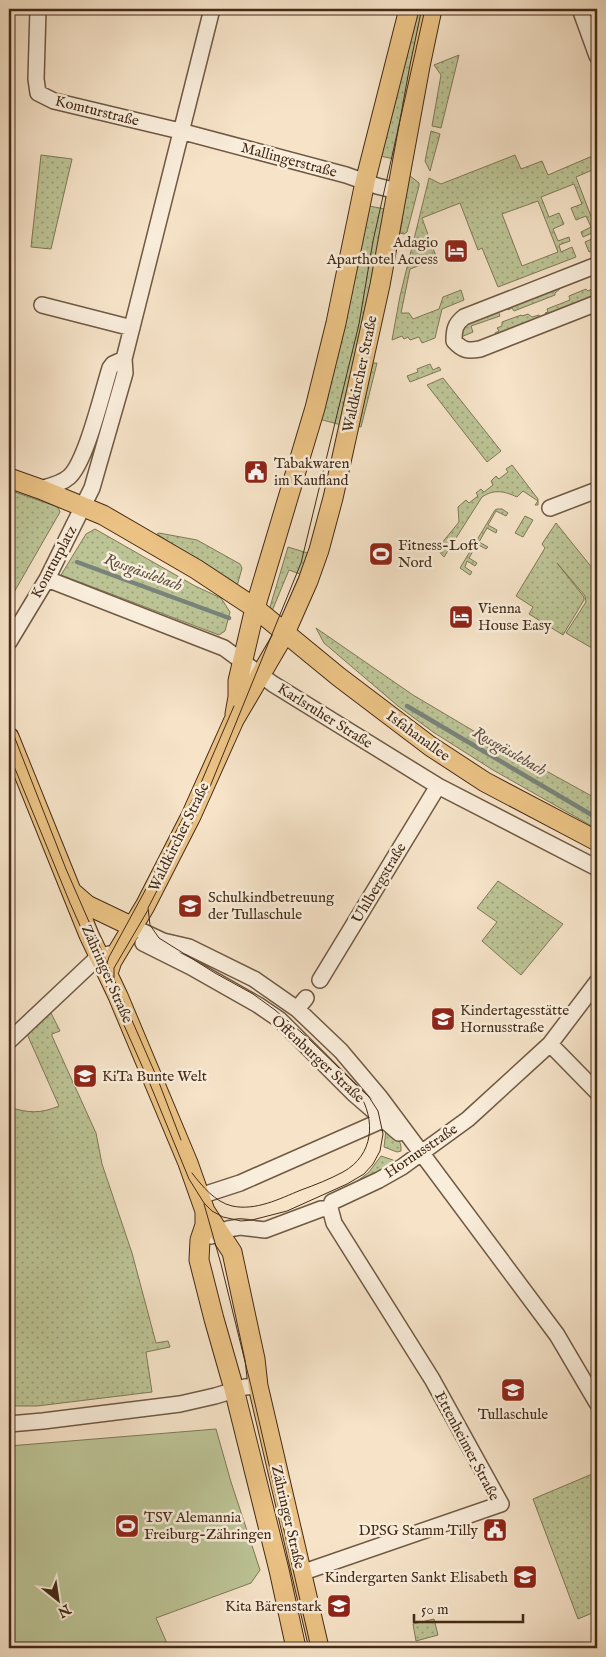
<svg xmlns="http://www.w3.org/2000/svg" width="606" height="1657" font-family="'IM FELL English',serif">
  <defs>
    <pattern id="grass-dots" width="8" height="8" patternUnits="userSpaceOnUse" patternTransform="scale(1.25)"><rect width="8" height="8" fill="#bcc496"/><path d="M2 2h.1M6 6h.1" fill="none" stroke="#9a9f79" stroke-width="1.8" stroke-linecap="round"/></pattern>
  </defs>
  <rect width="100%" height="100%" fill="#f6e3c8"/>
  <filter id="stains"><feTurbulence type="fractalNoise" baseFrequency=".004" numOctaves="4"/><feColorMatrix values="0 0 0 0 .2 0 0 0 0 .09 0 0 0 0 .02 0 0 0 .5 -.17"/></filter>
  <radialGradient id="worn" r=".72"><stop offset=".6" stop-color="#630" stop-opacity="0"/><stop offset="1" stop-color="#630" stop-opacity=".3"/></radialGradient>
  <path fill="url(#grass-dots)" stroke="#807856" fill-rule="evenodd" d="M412,9H428L399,160L375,155Z
    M459,55L441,128L432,126L441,75L434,65Z
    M431,131L440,134L430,171L425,161Z
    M597,154V168L576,177L597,232V249L589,252L585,242L594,238L592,233L583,237L581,232L591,227L586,216L576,220L571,208L582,204L574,184L541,197L549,217L559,213L564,224L553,229L558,241L569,237L570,241L559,245L561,252L572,247L576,257L498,287L482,248L478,250L460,203L422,218L437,259L410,269L401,313H409L413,319L439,309L443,297L461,290L464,300L442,309L435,338L422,343L419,337L410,340L408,337L404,339L402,336L392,340L400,296L429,178L441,184L515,155L521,169L542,161L548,175ZM538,201L558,252L522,266L502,214Z
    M41,155L72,159L51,249L31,247Z
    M409,175L419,183V186L407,232L404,234L400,233Z
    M364,205L385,209L345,426L319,419Z
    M559,284L561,288L555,293V295L514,311L512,308L508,310L507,304Z
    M594,288L597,289V297L547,316L545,313L548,312L547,309L570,300L569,296L586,289L588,291Z
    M497,308L500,316L471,326L473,332L461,337L462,326Z
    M528,314L532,317L539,315L541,319L496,336L495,333L499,331L497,328L502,326V322L521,315L522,316Z
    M373,363H377L361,427L357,426Z
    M430,364L433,370L439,367L441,370L410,382L407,376L418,372L417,369Z
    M443,378L501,451L487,462L427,385Z
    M512,465L538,499V505H535L538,501L523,491L517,497C504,491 494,489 482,497L444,557L437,549L459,522L458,507L466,500L469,503L478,496L476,493L481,489L484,492L493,485L491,481L496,476L499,479L508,472L506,469Z
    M9,490L58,507L60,512L9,601Z
    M497,509H502L508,513L506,516L496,511L488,525L497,530L496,533L487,528L479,542L488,547L486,549L477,544L469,558L477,563L475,566L467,561L465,567L472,572L470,575L460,568L495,510Z
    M525,516L533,520L523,537L515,533Z
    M556,523L597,574V651L566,633L586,602L585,596L557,563L584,597V600L563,635L529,614L533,607L516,596L545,548L542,544Z
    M95,529L195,586L221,598L230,612L225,631L219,635L61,575L86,534Z
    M159,533L197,540L240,564L242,568L237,586L157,534Z
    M288,547L314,555L281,619L300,574L289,570L272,611L270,607Z
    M316,628L413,695L472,730L597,799V829L493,770L433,732L398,706L324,643Z
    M498,881L563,924L521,975L482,941L497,922L477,908Z
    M50,1011L60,1031L52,1034V1036L96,1133L102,1164L132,1253L156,1343L168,1341L170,1347L146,1352L152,1392L37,1406H9V1107C28,1113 40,1114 59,1106L27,1034Z
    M386,1130C395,1136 402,1139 401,1151L397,1152L384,1147Z
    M381,1156L393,1160L394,1163L356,1184L355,1183L369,1172Z
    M597,1472V1611L578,1619L533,1499Z
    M434,1619L438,1635L416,1641L413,1624Z"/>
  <path fill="#bcc496" stroke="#807856" d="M216,1429L231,1482L260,1570L251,1583L156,1618L169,1648H9V1446Z"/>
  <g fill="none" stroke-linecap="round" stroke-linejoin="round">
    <path stroke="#798379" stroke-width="4.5" d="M77,562L229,618
      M407,706L597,818"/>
    <defs>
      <path id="minor" d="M38,9L36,79L38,93L54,101L180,131L346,175L377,186L397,191
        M580,9L597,56
        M597,265L464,317C455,324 454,330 454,341C463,351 468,351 480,349L597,303
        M42,305L132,328
        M40,489C50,486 61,484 69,477C86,462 102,393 110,368L113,364L124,359
        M550,508L597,490
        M47,579L224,648L273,684L438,786L597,868
        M9,642L47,579L92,488L125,373L124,359L212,9
        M133,927L163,941L189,947L254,979L297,1009L341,1051L379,1096L557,1335L597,1403
        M143,943L191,967L258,1005L280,1020L353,1093L399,1133
        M320,980L438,786
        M297,1009L306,998
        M9,1041L95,960L109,954
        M550,1044L597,1092
        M200,1196L240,1183L392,1116
        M211,1236L228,1229L240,1227L265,1230L321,1209L330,1208
        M9,1424L43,1421L180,1404L215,1396L245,1387L258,1386
        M301,1573L501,1504L432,1379L334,1223L330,1208L332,1202L379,1180L402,1167L468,1119L550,1044L597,982"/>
      <path id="major" d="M9,478L40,489L103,515L196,569L255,608L339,677L430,746L485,782L597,841
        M235,714L238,697V681L255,608L315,408L336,323L365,182L409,9
        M9,737L89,935L118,996L188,1163L205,1211L232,1252L255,1359L258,1386L319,1648
        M72,892L87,905L133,927
        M108,973L112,961L145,906L191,816L234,720L285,633L308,581L319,550L333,498L380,285L420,66L432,9
        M205,1211V1225L200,1240L199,1260L214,1319L234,1389L279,1570L296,1648"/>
    </defs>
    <use href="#minor" stroke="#705943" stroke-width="18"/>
    <use href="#major" stroke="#442b17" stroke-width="21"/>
    <use href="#minor" stroke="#f9eddb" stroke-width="15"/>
    <use href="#major" stroke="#ebc284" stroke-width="19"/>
    <path stroke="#442b17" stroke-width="1" d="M9,723L66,869L158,1080L181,1140
      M9,754L70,903L150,1084L189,1179L204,1203L212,1211L223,1217L241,1221L252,1220L287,1211L347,1184L364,1174L373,1164L380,1151L383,1134L378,1111L369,1097L308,1038L275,1010L253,994L215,973L159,938L150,925L148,908L207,794L301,563L359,324L373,241L425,9
      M114,978V968L148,910
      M104,980V972L109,957L147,887L200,785L234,706
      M192,1173C202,1186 215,1202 232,1206C256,1211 279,1199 301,1190C315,1185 330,1179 343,1172C374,1155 376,1120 359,1093
      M204,1204L221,1264L251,1386L311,1648"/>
  </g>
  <defs>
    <symbol id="hotel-square" viewBox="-11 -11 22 22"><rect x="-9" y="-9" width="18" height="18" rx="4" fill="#8f2418" stroke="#f9eddb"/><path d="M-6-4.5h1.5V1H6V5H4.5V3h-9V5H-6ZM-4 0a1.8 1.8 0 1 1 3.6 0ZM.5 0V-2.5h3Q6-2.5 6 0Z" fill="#fff"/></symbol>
    <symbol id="civic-square" viewBox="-11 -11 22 22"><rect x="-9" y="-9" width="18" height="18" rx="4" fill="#8f2418" stroke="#f9eddb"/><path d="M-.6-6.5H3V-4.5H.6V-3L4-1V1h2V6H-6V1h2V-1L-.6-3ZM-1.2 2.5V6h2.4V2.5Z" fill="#fff"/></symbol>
    <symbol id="stadium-square" viewBox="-11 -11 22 22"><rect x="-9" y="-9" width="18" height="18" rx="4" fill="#8f2418" stroke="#f9eddb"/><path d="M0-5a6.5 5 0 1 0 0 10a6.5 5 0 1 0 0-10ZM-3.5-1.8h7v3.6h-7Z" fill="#fff"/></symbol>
    <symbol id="school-square" viewBox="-11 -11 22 22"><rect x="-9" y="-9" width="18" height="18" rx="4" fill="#8f2418" stroke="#f9eddb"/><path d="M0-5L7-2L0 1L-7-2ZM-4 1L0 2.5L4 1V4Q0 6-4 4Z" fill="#fff"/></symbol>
  </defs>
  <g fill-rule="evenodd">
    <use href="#hotel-square" x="442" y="237" width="28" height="28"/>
    <use href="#civic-square" x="242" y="458" width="28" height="28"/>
    <use href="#stadium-square" x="367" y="540" width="28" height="28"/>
    <use href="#hotel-square" x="447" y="603" width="28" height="28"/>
    <use href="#school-square" x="176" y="892" width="28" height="28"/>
    <use href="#school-square" x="429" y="1005" width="28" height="28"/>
    <use href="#school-square" x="71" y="1062" width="28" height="28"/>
    <use href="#school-square" x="499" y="1376" width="28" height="28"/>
    <use href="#stadium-square" x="113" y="1512" width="28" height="28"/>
    <use href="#civic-square" x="481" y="1516" width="28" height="28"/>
    <use href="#school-square" x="511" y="1563" width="28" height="28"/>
    <use href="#school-square" x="325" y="1592" width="28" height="28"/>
  </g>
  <g text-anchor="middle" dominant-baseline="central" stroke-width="5" stroke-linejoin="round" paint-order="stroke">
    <g font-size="15" fill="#442b17" stroke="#f9eddb">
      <text transform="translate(97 111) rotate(14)">Komturstraße</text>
      <text transform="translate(289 160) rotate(15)">Mallingerstraße</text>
      <text transform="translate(360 374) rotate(-78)">Waldkircher Straße</text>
      <text transform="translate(54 562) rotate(-62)">Komturplatz</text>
      <text transform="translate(325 716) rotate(32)">Karlsruher Straße</text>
      <text transform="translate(418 736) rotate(36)">Isfahanallee</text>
      <text transform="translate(179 837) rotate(-64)">Waldkircher Straße</text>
      <text transform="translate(379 883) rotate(-59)">Uhlbergstraße</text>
      <text transform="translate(107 974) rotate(66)">Zähringer Straße</text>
      <text transform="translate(318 1059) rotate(43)">Offenburger Straße</text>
      <text transform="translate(421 1151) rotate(-34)">Hornusstraße</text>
      <text transform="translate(467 1446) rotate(62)">Ettenheimer Straße</text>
      <text transform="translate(288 1517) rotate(77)">Zähringer Straße</text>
    </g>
    <g font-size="15" fill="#442b17" stroke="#f9eddb" text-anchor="start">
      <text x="438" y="242" text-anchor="end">Adagio<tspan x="438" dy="17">Aparthotel Access</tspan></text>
      <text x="274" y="463">Tabakwaren<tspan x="274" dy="17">im Kaufland</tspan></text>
      <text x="398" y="545">Fitness-Loft<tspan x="398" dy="17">Nord</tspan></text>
      <text x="478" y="608">Vienna<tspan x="478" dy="17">House Easy</tspan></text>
      <text x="208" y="897">Schulkindbetreuung<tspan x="208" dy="17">der Tullaschule</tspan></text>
      <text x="460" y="1010">Kindertagesstätte<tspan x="460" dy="17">Hornusstraße</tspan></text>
      <text x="102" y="1076">KiTa Bunte Welt</text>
      <text x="513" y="1414" text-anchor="middle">Tullaschule</text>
      <text x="144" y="1517">TSV Alemannia<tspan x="144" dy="17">Freiburg-Zähringen</tspan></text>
      <text x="478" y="1530" text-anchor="end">DPSG Stamm Tilly</text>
      <text x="508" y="1577" text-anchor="end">Kindergarten Sankt Elisabeth</text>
      <text x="322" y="1606" text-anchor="end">Kita Bärenstark</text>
    </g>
    <g font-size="16" font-style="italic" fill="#5a5040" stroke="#f9eddb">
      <text transform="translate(143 573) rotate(20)">Rossgässlebach</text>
      <text transform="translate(509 752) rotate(30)">Rossgässlebach</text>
    </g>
  </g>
  <rect width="606" height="1657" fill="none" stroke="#f6e3c8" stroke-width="30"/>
  <rect x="10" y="10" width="586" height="1637" fill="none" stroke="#442b17" stroke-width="2.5"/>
  <rect x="15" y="15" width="576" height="1627" fill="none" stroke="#442b17"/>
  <g transform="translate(58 1600) rotate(150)" stroke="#f9eddb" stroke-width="4" paint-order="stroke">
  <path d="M0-4L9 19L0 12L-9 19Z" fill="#442b17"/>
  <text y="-8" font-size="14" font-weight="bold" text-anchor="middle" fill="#442b17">N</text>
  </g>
  <path d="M414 1614v8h109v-8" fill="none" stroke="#442b17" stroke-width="2.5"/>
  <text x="421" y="1614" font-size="15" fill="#442b17" stroke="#f9eddb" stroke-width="4" paint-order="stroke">50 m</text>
  <rect width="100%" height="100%" filter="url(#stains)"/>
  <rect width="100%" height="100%" fill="url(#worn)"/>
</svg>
